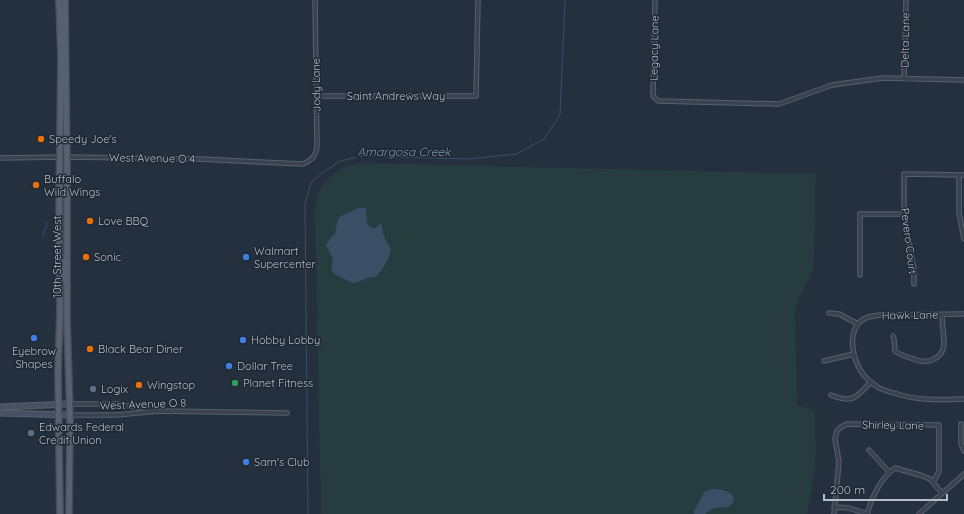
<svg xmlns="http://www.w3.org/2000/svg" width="964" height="514" font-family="Quicksand,sans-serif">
  <rect width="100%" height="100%" fill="#25303e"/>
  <path fill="#273c3f" d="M365,163L816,174L814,266L808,281L800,296L795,312L797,405L815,410L816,451L815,470L807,514H321L315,209C316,203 317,196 320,191C328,173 346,164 365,163Z"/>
  <path fill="#3b4e66" d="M358,208H364L366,209L367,223L370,227L375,228L380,224L381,223C383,227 382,232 384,236C385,240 388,243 390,247C393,254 381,272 376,277L367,278L358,282L353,283L336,275L331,270L333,259L326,245L329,240L335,233L338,219L341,216Z
    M711,489C720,489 737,490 733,503L728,507L713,508L705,514H694V511L704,492Z"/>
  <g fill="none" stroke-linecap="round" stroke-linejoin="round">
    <path stroke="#3b4e66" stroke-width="1" d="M43,236L44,231L47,226L46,222
      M308,514L305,204L311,183L322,173L340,161L362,156L468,159L516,154L544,139L560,115L565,0"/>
    <defs>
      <path id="street" d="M655,0L653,96L658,101L779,104L832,85L883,78L964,80
        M904,79L906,0
        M316,96H476L478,0
        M0,158L67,157L199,159L303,164C312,160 316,156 317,146L315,0
        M959,175V213L964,239
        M860,275V214H904
        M914,284V269L904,214V174L964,175
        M829,313L839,314L858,324
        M964,314L880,315C873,316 867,316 862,320C846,332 853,361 863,374C867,380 873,384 879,388C884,390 889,392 894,393C918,401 939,400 964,399
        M893,336L894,339L895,351C901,356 909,357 916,360C928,364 943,359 944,344C944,334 942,324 942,315
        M824,361L854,354
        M831,395C852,404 857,397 871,382
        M69,404H117L153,410
        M70,415H117L158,411L287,413
        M961,424V443L964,451
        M869,450L889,472
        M834,507L849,508L868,514
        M834,514L839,462L835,439L837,431L841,427L847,424L939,425V472L933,482
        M867,514C871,499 881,477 895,468L920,475L930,479L942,493
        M919,514L964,474"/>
      <path id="secondary" d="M0,407L69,404
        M0,413L70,415"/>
      <path id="primary" d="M59,0L61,57L59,220L60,312L58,370L60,514
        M65,0L67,165V321L70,415L69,514
        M63,262L64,278L67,282"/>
    </defs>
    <use href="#street" stroke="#57606c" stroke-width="5.5"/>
    <use href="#secondary" stroke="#57606c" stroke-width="7"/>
    <use href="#primary" stroke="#424b57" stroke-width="8"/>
    <use href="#street" stroke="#39424e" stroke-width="3.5"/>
    <use href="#secondary" stroke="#475161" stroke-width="5"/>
    <use href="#primary" stroke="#57616e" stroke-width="5.5"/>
  </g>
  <g fill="#e8710a" stroke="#1e2733" stroke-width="1.5">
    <circle cx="41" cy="139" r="4"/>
    <circle cx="36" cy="185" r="4"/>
    <circle cx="90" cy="221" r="4"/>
    <circle cx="86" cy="257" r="4"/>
    <circle cx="90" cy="349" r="4"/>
    <circle cx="139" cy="385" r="4"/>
  </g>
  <g fill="#3f7fe0" stroke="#1e2733" stroke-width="1.5">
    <circle cx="246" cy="257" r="4"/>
    <circle cx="34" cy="338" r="4"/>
    <circle cx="243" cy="340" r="4"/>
    <circle cx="229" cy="366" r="4"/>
    <circle cx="246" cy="462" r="4"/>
  </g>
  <circle fill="#2e9e5b" stroke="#1e2733" stroke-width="1.5" cx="235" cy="383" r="4"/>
  <g fill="#5c6f8a" stroke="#1e2733" stroke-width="1.5">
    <circle cx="93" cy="389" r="4"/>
    <circle cx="31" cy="433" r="4"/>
  </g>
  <g text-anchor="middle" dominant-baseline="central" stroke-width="3" stroke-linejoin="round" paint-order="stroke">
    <g font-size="11" fill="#b5bdc9" stroke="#1e2733">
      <text transform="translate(905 40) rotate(-89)">Delta Lane</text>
      <text transform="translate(654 48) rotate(-89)">Legacy Lane</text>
      <text transform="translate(316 85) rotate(-91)">Jody Lane</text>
      <text x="396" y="96">Saint Andrews Way</text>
      <text transform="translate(152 158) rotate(1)">West Avenue O 4</text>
      <text transform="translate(909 241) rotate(83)">Pevero Court</text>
      <text transform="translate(57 257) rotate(-90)">10th Street West</text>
      <text transform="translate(910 315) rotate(-1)">Hawk Lane</text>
      <text transform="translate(143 404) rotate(-2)">West Avenue O 8</text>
      <text transform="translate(893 425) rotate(1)">Shirley Lane</text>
    </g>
    <g font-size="11" fill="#b5bdc9" stroke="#1e2733" text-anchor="start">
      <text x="49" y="139">Speedy Joe's</text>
      <text x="44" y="179">Buffalo<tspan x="44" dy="13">Wild Wings</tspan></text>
      <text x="98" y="221">Love BBQ</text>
      <text x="254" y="251">Walmart<tspan x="254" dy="13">Supercenter</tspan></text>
      <text x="94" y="257">Sonic</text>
      <text x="251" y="340">Hobby Lobby</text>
      <text x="98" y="349">Black Bear Diner</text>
      <text x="34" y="351" text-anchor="middle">Eyebrow<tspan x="34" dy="13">Shapes</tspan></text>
      <text x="237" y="366">Dollar Tree</text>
      <text x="243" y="383">Planet Fitness</text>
      <text x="147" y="385">Wingstop</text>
      <text x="101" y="389">Logix</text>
      <text x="39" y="427">Edwards Federal<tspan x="39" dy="13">Credit Union</tspan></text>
      <text x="254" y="462">Sam's Club</text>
    </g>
    <g font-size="12" font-style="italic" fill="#7d94b0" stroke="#1e2733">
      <text x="404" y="151">Amargosa Creek</text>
    </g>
  </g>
  <path d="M824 494v6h123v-6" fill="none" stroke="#b5bdc9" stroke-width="2"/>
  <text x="830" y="494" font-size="12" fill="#b5bdc9" stroke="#1e2733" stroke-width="3" paint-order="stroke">200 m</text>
</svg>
